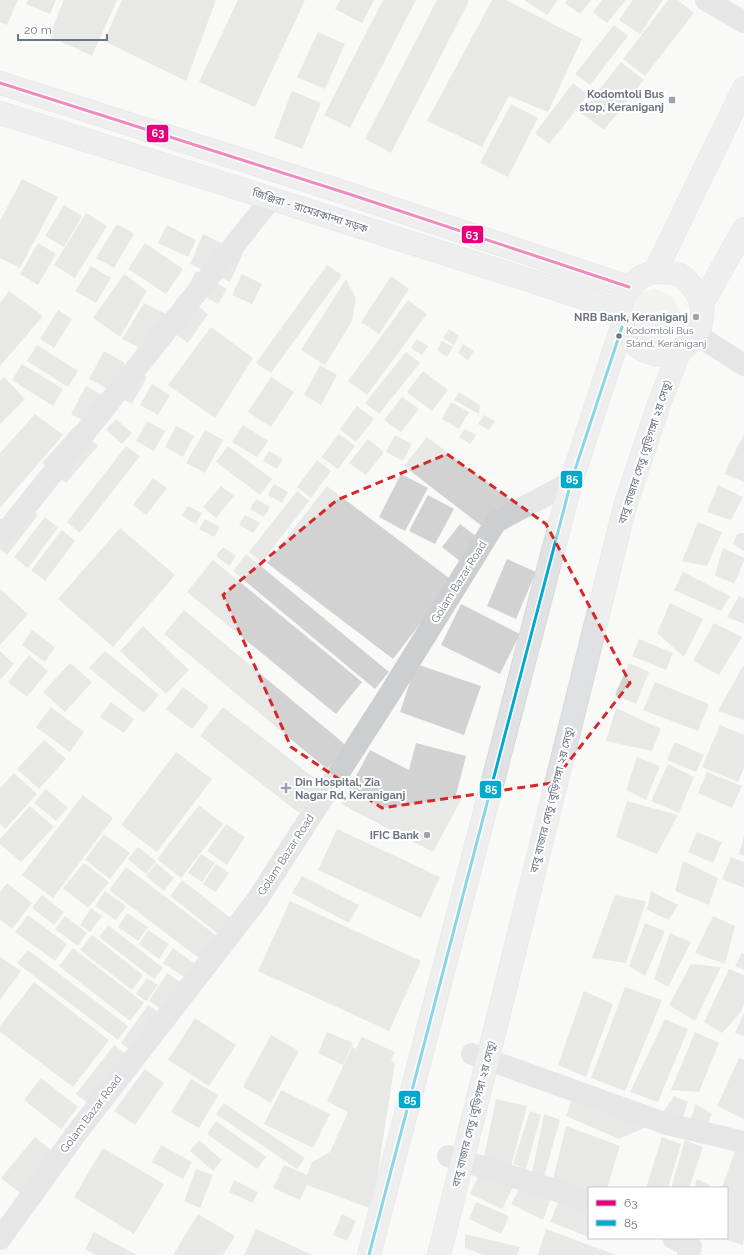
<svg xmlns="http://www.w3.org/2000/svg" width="744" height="1255" font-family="Raleway,'Noto Sans Bengali',sans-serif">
  <rect width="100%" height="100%" fill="#f9f9f8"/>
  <path fill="#e8ebe7" d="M655,289L672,296L680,312L676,331L661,342L643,341L629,328L627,310L637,294Z"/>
  <path fill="#d2d2d3" d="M0,0H18L7,25L0,22Z
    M28,0H56L50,14L26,4Z
    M64,0H117L92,56L49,36Z
    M122,0H216L186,81L104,41Z
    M238,0H305L255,107L199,82Z
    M340,0H374L362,23L335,9Z
    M383,0H416L350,128L324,115Z
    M437,0H467L469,1L391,153L365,139Z
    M492,0H506L582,39L548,112L509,96L482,147L427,121Z
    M524,0H558L547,15Z
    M567,0H591L580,14L565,3Z
    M602,0H626L607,23L593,12Z
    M633,0H663L640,34L619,20Z
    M668,0H678L694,13L645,76L623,59Z
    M614,25L628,36L590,85L575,74Z
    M318,32L345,44L325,89L297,77Z
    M621,62L644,80L604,130L581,113Z
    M573,83L588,95L549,144L535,133Z
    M292,91L321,103L302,149L274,138Z
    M511,104L538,118L508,177L480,163Z
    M22,179L58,197L20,268L0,258V221Z
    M64,205L82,216L64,247L45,236Z
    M86,213L107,226L75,278L54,265Z
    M117,224L134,234L114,268L96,258Z
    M167,225L196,240L188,257L158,243Z
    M203,234L221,243L207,272L190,264Z
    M38,243L56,254L38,285L20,274Z
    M145,243L183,269L166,294L128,269Z
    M226,244L243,253L230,282L212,273Z
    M327,265L342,275L271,373L256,363Z
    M91,266L111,278L96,303L75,291Z
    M196,271L227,289L218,304L188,287Z
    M124,274L147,291L120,337L93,318Z
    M242,274L262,284L252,304L232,295Z
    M391,276L409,289L379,334L361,322Z
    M346,279L356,298L352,321L325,365L301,350Z
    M9,291L43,316L0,366V303Z
    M408,300L427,314L367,395L348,381Z
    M144,303L176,319L157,356L122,339Z
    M194,303L208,314L188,343L174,333Z
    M58,310L72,319L54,348L40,339Z
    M211,327L253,358L215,418L168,385Z
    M449,329L459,336L454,345L443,338Z
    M417,339L428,346L422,355L411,348Z
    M442,341L453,347L447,357L437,350Z
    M463,344L474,351L468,360L458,353Z
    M37,345L78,371L68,387L27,361Z
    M104,351L125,363L110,390L89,379Z
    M406,352L420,363L379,414L365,403Z
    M22,364L63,389L53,406L12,380Z
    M127,365L147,377L132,404L111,392Z
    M320,365L337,375L321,405L304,395Z
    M423,371L448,390L432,411L407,392Z
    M4,377L25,399L0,424V381Z
    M271,377L294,392L271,427L248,412Z
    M152,384L170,395L158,415L140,405Z
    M86,386L107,398L92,425L71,414Z
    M459,392L480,405L479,414L454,400Z
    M402,397L419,409L401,432L384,420Z
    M451,402L469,412L459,429L442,419Z
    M357,406L374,419L356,442L340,429Z
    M35,414L63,435L0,508V453Z
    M484,415L495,421L489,430L478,424Z
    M116,419L132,433L122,444L106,430Z
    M147,421L165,431L154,451L136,441Z
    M243,425L268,441L257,457L232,442Z
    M75,426L98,446L66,483L42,463Z
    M176,426L194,436L183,457L165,447Z
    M465,429L476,435L470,444L459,437Z
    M205,430L223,440L205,473L186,463Z
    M339,434L355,446L338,469L321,457Z
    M744,434V482L724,474Z
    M395,435L412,444L403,461L386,452Z
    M427,437L515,503L492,534L404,466Z
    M368,439L384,452L366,475L349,463Z
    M126,446L140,456L80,533L67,522Z
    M228,446L272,479L260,495L216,462Z
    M269,451L283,459L277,469L263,461Z
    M317,460L331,471L311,498L297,487Z
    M401,474L428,488L405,531L379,517Z
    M153,478L167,488L146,515L133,505Z
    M274,484L288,492L282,503L268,495Z
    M718,485L743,497L731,520L707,512Z
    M221,486L234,496L216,518L203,507Z
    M327,486L453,581L393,659L267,563Z
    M297,491L309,501L262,562L249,552Z
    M428,495L454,509L435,544L409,531Z
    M256,499L270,507L264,517L250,509Z
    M24,505L38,515L7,555L0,549V536Z
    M188,506L202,513L196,524L182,516Z
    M245,515L260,523L253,533L239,525Z
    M45,517L58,528L28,568L14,557Z
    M205,519L220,527L214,537L199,529Z
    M698,522L722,532L707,566L682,561Z
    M460,524L488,545L470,569L442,547Z
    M120,528L175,575L113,647L58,599Z
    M62,530L75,541L45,581L31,570Z
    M744,533V551L733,544L737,534Z
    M223,547L236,556L229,566L216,556Z
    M723,548L744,558V561L734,584L715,575Z
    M246,554L389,672L375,689L233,571Z
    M507,559L536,572L516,619L487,606Z
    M213,560L362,682L336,714L187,592Z
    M683,572L730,596L721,611L674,590Z
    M0,589L28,614L0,645Z
    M739,596L744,598V624L727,617Z
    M670,603L703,619L684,657L657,633Z
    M461,604L520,634L500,674L441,645Z
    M184,610L347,746L327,769L164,634Z
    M714,623L742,637L719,675L693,661Z
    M143,626L189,670L166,694L120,651Z
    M32,630L55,647L45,662L22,645Z
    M639,639L673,653L666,670L632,656Z
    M0,651L14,664L0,680Z
    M105,651L159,695L144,713L89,668Z
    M29,655L48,671L27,697L8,682Z
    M70,663L92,682L65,712L43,692Z
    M629,663L649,672L636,704L615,695Z
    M416,664L481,686L464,735L400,712Z
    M743,666L744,667V720L718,711Z
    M655,682L709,704L698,731L643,710Z
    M183,687L209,707L192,729L166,709Z
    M111,702L134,719L124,733L100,717Z
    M51,707L84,732L70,752L36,727Z
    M223,707L322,784L299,813L200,736Z
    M616,708L661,729L652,751L606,741Z
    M720,725L744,735V768L738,782L702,767Z
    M44,740L66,759L39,789L17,769Z
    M675,742L704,755L696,772L667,760Z
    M416,743L466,756L456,795L462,798L433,852L341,804L370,750L409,770Z
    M176,752L212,779L157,852L121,825Z
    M637,757L660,766L646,800L626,790Z
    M668,764L694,777L679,813L651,801Z
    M707,772L742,786L732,808L698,793Z
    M14,773L37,794L5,829L0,824V788Z
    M46,789L68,808L56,821L34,803Z
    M83,795L113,818L53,898L22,875Z
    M627,801L678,815L657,854L616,837Z
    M199,805L223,824L181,878L157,859Z
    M30,806L54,827L21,862L0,844V839Z
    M226,824L245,837L227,865L207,851Z
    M337,829L440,877L421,918L318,870Z
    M697,832L722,842L713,863L688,852Z
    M104,834L130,853L110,879L85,860Z
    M744,835V856L739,854Z
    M138,847L156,861L146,874L128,859Z
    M201,854L215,863L202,882L188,873Z
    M731,857L744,862V888L722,879Z
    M683,861L718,878L709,905L675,891Z
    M84,863L109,882L88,908L63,888Z
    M156,863L174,878L164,891L146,876Z
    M216,864L229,873L216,892L203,884Z
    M126,867L217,936L200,959L109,890Z
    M302,876L359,905L349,923L292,893Z
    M182,880L233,920L221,936L170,896Z
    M7,883L32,903L12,929L0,919V892Z
    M105,891L126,906L116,920L95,906Z
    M651,891L678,905L669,920L647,910Z
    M42,895L64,912L54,925L32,908Z
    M615,895L646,901L626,963L592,958Z
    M290,901L421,961L389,1031L258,971Z
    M91,908L102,916L90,932L80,925Z
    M127,913L148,927L138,941L118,927Z
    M28,915L67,944L55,961L15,932Z
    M65,916L87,933L78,946L55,929Z
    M713,916L735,926L725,964L695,953Z
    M645,923L665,931L645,976L629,966Z
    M108,925L163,968L154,979L99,937Z
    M148,930L169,944L159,959L139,944Z
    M670,933L691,942L668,987L654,979Z
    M92,935L143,975L132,990L80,950Z
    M73,948L144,1003L130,1021L59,966Z
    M173,948L194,963L184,977L163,963Z
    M28,950L128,1026L118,1040L17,963Z
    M742,953L744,954V970L735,966Z
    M0,957L21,971L0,1000Z
    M691,964L721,967L695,1021L669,1005Z
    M729,969L744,975V1004L741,1012L722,1033L704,1022Z
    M167,973L187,987L169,1014L149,1001Z
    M147,978L158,985L146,1001L136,994Z
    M34,982L109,1040L73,1087L0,1032V1026Z
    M625,987L662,1000L625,1091L591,1078Z
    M584,991L613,1004L586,1077L558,1065Z
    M148,1005L167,1018L140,1057L121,1043Z
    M744,1013V1036L735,1033Z
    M195,1018L236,1045L209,1086L168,1060Z
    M665,1019L688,1029L658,1102L630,1092Z
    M327,1032L353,1043L343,1065L318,1053Z
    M695,1032L719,1043L699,1092L671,1090Z
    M271,1035L299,1051L271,1103L243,1087Z
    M362,1037L395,1052L391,1061L395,1063L372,1209L307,1185L300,1200L273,1188L284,1165L307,1175L312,1162L330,1152L348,1112L327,1101L352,1047L356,1049Z
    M114,1045L137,1063L99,1112L76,1094Z
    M739,1058L744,1060V1119L717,1106Z
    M145,1069L164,1083L135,1125L114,1111Z
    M41,1078L78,1107L61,1129L24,1100Z
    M191,1079L218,1095L199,1128L171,1112Z
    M281,1090L330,1114L313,1148L264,1124Z
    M573,1096L651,1125L619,1139L566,1116Z
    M674,1096L688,1102L682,1119L663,1112Z
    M496,1099L527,1106L510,1170L483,1162Z
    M224,1103L305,1158L297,1169L216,1114Z
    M696,1104L712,1114L705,1129L689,1123Z
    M530,1111L541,1115L526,1169L513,1164Z
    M544,1114L560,1120L543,1180L532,1173Z
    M216,1121L266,1157L257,1169L207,1134Z
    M566,1126L620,1146L607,1188H589V1196L552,1183Z
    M35,1137L68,1164L35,1205L1,1178Z
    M662,1137L681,1144L668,1188H646Z
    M199,1140L222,1160L213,1171L190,1151Z
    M685,1140L703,1147L689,1188H671Z
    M161,1145L192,1162L183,1179L152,1162Z
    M737,1145L744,1149V1238L743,1245L721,1238H727V1188H722Z
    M103,1148L164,1184L134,1234L74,1197Z
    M196,1169L213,1175L200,1208L184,1201Z
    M481,1170L514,1185L502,1209L470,1194Z
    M697,1179L710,1185L709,1188H694Z
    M234,1180L258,1192L253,1203L229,1192Z
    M522,1185L552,1195L543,1220L511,1204Z
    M560,1198L589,1208V1237L550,1222Z
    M476,1202L509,1216L501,1234L469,1219Z
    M198,1214L235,1236L223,1255H173Z
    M342,1214L356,1221L347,1241L333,1235Z
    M256,1229L312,1255H244Z
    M546,1229L616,1255H538Z
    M94,1232L137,1255H95L85,1249Z
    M465,1234L520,1247L517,1255H484L465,1248Z"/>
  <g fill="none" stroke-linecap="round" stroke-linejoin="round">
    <defs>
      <path id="primary" d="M0,83L349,194L629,287
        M0,113L538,283L596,302L620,312"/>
      <path id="highway" d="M655,272C664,272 674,272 682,276C685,278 688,282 691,285C704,299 705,315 698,332C694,341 686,347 678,351C638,370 599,314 634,283C636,281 638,278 641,277C645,274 651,273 655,272L744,88
        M702,304L744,229
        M369,1255L571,482L622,327
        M439,1255L625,506L659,404L680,350"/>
    </defs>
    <use href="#primary" stroke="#d5d5d6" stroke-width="24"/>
    <use href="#highway" stroke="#d6d7d7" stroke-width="24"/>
    <path stroke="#cdcecf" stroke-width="22" d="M706,0L744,22
      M697,335L744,365
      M0,530L5,533L271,199
      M472,1054L667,1124L744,1142
      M448,1156L589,1201
      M673,1238L691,1247L688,1255
      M0,1239L75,1135L257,900L387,698L496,522L571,482"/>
    <use href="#primary" stroke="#e0e1e2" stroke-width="22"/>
    <use href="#highway" stroke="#e0e1e2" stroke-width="22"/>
    <defs>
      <path id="bus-1" d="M0,83L349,194L629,287"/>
      <path id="bus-2" d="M369,1255L571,482L622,327"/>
    </defs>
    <use href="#bus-1" stroke="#fff" stroke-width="6"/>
    <use href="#bus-2" stroke="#fff" stroke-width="6"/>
    <use href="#bus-1" stroke="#e5007d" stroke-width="3"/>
    <use href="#bus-2" stroke="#00a9ce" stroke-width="3"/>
  </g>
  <path d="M0 0H744V1255H0ZM447,454L546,524L630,683L552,783L382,808L291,747L223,595L337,500Z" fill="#f9f9f8" fill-opacity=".55" fill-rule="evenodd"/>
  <path fill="none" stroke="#d62828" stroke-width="3" stroke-dasharray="8 5" stroke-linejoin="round" d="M447,454L546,524L630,683L552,783L382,808L291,747L223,595L337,500Z"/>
  <g fill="#9da3ad" stroke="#fff" stroke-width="1.5">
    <rect x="668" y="96" width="8" height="8" rx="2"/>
    <circle cx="696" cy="317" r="4"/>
    <path d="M284 782h4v4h4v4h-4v4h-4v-4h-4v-4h4z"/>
    <circle cx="427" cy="835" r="4"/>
  </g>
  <circle fill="#6c7585" stroke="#fff" stroke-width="1.5" cx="619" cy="336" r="3.5"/>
  <g text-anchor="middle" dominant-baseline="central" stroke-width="4" stroke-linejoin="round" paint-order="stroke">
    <g font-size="10" fill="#6c7585" stroke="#fff" text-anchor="start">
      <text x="626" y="330">Kodomtoli Bus<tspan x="626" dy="13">Stand, Keraniganj</tspan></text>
    </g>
    <g font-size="11" font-weight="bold" fill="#6c7585" stroke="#fff" text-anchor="end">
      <text x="664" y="94">Kodomtoli Bus<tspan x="664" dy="13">stop, Keraniganj</tspan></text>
      <text x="688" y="317">NRB Bank, Keraniganj</text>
      <text x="295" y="782" text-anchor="start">Din Hospital, Zia<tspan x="295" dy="13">Nagar Rd, Keraniganj</tspan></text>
      <text x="419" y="835">IFIC Bank</text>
    </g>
    <g font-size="11" fill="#6c7585" stroke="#fff">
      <text transform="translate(310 211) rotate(18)">জিঞ্জিরা - রামেরকান্দা সড়ক</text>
      <text transform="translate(645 452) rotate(-72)">বাবু বাজার সেতু (বুড়িগঙ্গা ২য় সেতু)</text>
      <text transform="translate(459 582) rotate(-58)">Golam Bazar Road</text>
      <text transform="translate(552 800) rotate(-76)">বাবু বাজার সেতু (বুড়িগঙ্গা ২য় সেতু)</text>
      <text transform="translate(286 855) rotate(-57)">Golam Bazar Road</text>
      <text transform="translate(91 1114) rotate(-53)">Golam Bazar Road</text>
      <text transform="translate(474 1114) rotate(-76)">বাবু বাজার সেতু (বুড়িগঙ্গা ২য় সেতু)</text>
    </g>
  </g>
  <g stroke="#fff" stroke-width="1.5">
    <rect x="146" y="124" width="23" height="19" rx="4" fill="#e5007d"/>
    <rect x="461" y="225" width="23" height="19" rx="4" fill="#e5007d"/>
    <rect x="560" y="470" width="23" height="19" rx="4" fill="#00a9ce"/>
    <rect x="479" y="780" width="23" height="19" rx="4" fill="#00a9ce"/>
    <rect x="398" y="1090" width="23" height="19" rx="4" fill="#00a9ce"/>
  </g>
  <g font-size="11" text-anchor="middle" font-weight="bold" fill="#fff">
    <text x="158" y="137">63</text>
    <text x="472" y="239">63</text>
    <text x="572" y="483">85</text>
    <text x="491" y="793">85</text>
    <text x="410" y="1104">85</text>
  </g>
  <rect x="588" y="1187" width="140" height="52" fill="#ffffff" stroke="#c4c8ce"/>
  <rect x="596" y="1200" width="20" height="6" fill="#e5007d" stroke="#c4c8ce"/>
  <text x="624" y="1207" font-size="12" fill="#6c7585">63</text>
  <rect x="596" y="1220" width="20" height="6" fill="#00a9ce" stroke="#c4c8ce"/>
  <text x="624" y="1227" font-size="12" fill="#6c7585">85</text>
  <path d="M18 34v6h89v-6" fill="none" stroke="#6c7585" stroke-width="2"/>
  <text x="24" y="34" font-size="12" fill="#6c7585" stroke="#ffffff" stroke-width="3" paint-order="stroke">20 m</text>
</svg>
